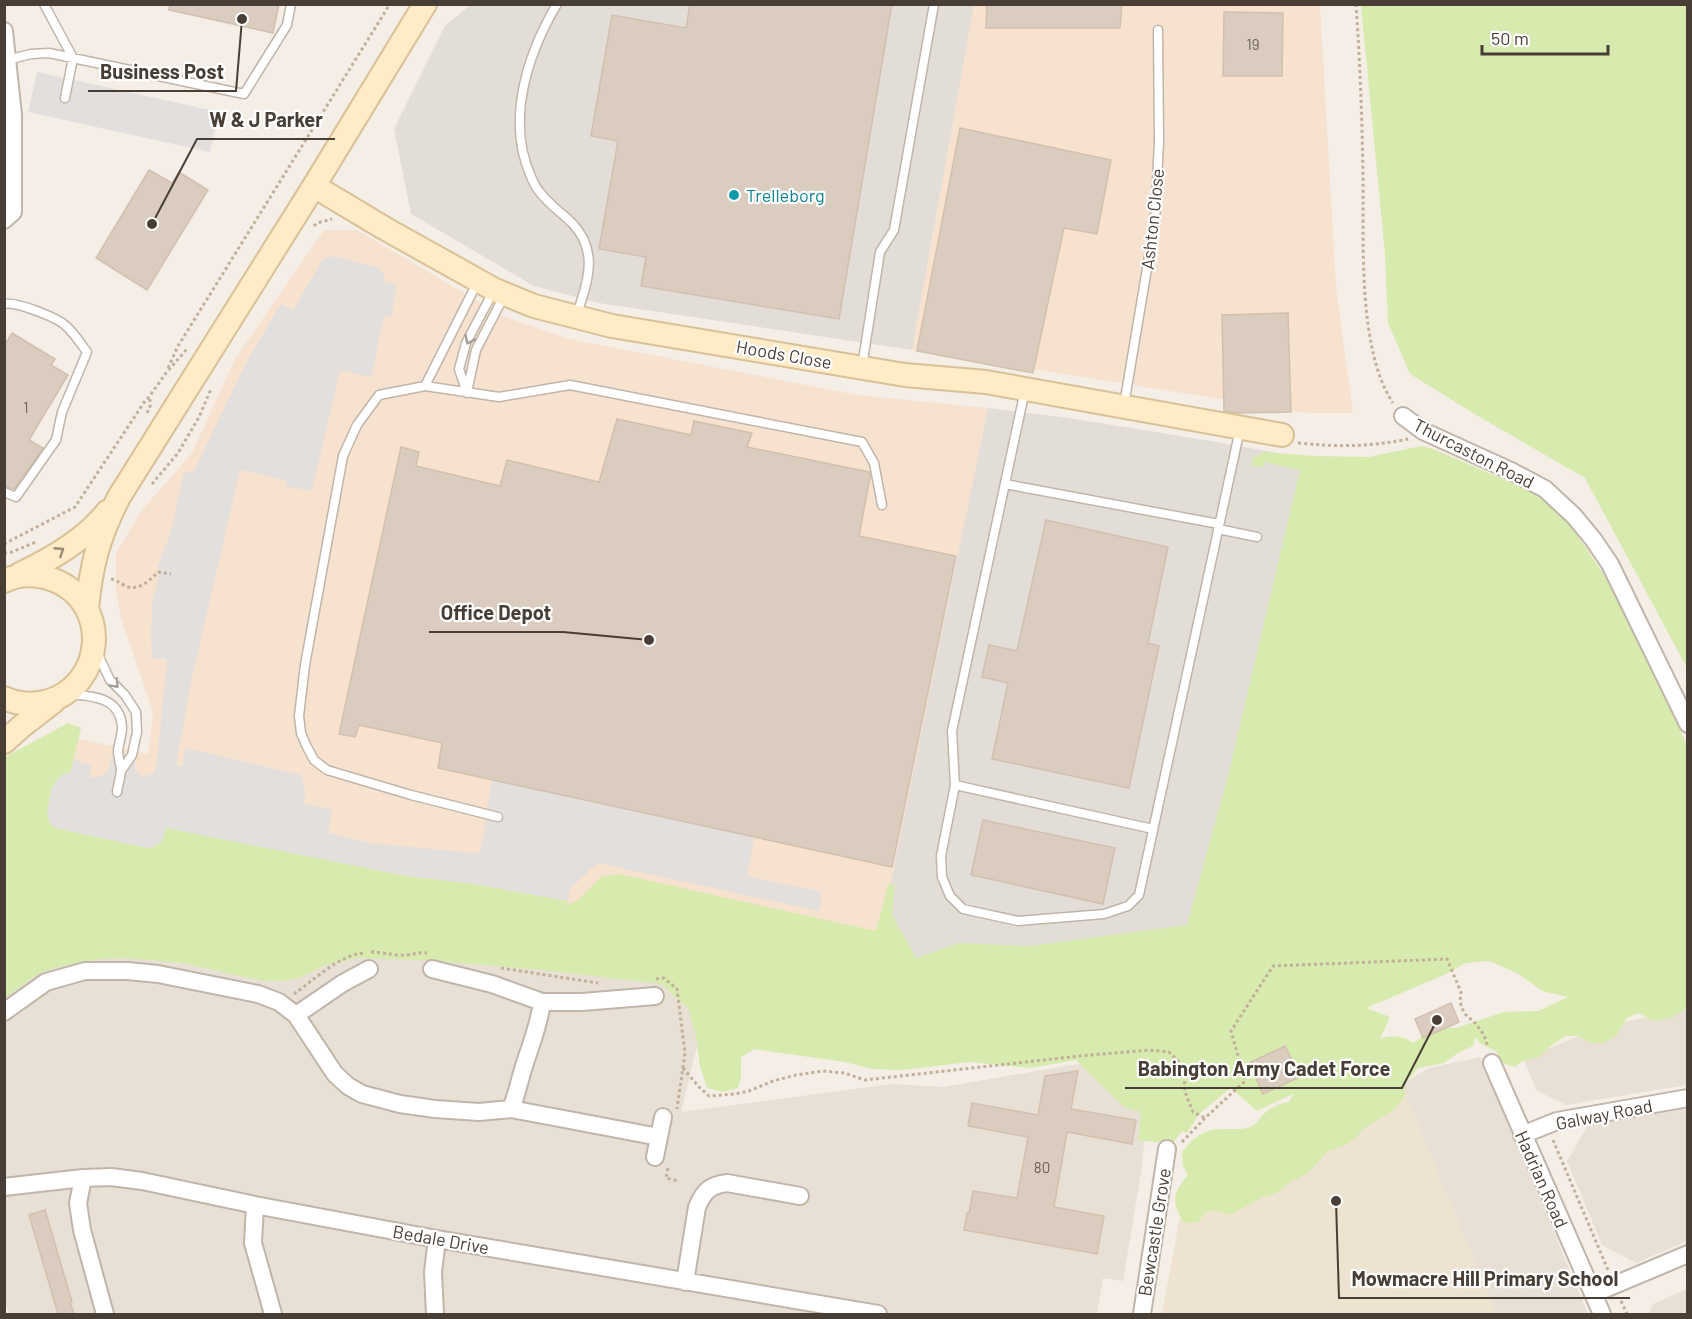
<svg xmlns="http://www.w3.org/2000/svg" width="1692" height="1319" font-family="Barlow,sans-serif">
  <rect width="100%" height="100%" fill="#f4eee7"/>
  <path fill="#e8e0d4" d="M382,950L677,981L700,1034L681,1112L892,1084L944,1087L1070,1065L1154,1058L1141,1172L1123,1281L1103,1278L1097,1314H9L4,1298V961Z
    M1687,1010V1085L1566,1105L1537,1091L1523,1059L1606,1025Z
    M1481,1057L1588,1314H1496L1401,1084L1429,1068Z
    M1687,1106V1241L1636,1263L1602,1245L1567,1161L1589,1123Z
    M1687,1289V1314H1649L1653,1304Z"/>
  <path fill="#f7e2d0" d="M974,5H1320L1336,287L1353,413H1309L912,350Z
    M324,230H357L505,317L570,339L857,395L988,408L875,959L26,839L54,733L148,754L153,712L121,618L116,589V553L141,511L192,453L235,359Z"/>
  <path fill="#e3ddd8" d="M470,5H974L912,350L599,303L534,286L411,214L394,129L445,26Z
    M988,408L1069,418L1223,443L1304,458L1187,984L875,959Z"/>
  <path fill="#eee2d0" d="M1401,1084L1496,1314H1162L1180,1217Z"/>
  <path fill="#d6ebad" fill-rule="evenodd" d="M1361,5H1687V668L1585,478L1478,416L1410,374L1388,323L1385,254Z
    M1421,446L1433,449L1526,489L1546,502L1563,518L1576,533L1610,584L1687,745V1008L1671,1018L1654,1021L1638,1013L1627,1018L1616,1036L1603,1043H1591L1579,1036H1566L1550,1046L1539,1057L1522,1061L1515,1067L1503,1063L1496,1051L1481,1044L1475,1037L1473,1046L1458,1053L1444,1063L1418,1068L1405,1084V1095L1395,1109L1363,1129L1356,1138L1343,1146L1328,1151L1307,1174L1290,1182L1277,1193L1261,1198L1230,1215C1214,1209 1209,1207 1198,1222L1184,1223C1172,1202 1171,1195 1188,1175L1183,1166L1182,1152C1194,1136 1205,1128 1226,1129C1235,1129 1246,1130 1254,1125C1257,1123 1258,1120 1260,1118C1269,1108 1277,1104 1289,1102L1293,1094L1257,1111L1231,1088L1200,1113L1187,1133L1182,1131L1172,1144L1138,1140L1141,1112L1124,1107L1076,1060L1030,1068L969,1062L902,1070L872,1069L845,1062L754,1049L741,1057V1076L738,1088L723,1092L707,1088L700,1066L696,1036L688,1008L661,984L543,970L423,960L358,958L323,966L301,977L283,981H263L182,963L125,958L98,959L54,968L36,975L5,998V757L68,723L81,728L70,773L63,774L51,789L47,813L56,828L142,847L152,848L162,841L166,827L406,876L474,884L568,901L566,906L578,900L601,877L619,874L876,931L888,884L895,885L892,915L916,958L959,943L1029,946L1187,925L1228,776L1300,470L1264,462L1263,467L1251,466L1253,458L1264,452L1314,456L1369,457ZM1489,961L1519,974L1542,991L1568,997L1538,1011L1504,1012L1456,1028H1441L1424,1035L1414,1043C1402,1036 1394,1034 1380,1039L1390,1017L1366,1008L1444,975L1466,963Z"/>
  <path fill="#e2dfdc" d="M37,72L219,112L210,152L28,112Z
    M335,256L378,268L383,273L385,282L397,285L391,317L384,316L371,377L340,370L312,491L285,486L286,480L240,470L191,682L176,765L182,766L186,748L301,775L305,792L304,803L332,810L328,833L370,843L472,853H478L482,845L492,780L754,837L747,876L822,892L819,911L602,864L597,865L592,868L570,889L568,901L474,884L407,876L166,828L162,841L152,848L142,847L56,828L50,824L47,813L51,789L59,777L70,772L74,760L91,765L90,777L95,778L104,775L108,771L113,751L135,755V770L140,776L151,775L154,772L157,762L167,659H152L151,633L152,605L160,571L157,569L171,531L184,472L193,473L245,365L281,304L293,310L321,262L324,259Z"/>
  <path fill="#daccbe" stroke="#d2c0ae" stroke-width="1.5" d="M170,4H279L273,33L169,10Z
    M690,4H892L839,319L641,286L646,257L599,249L618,141L591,136L612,15L686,28Z
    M987,4H1122L1120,28H986Z
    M1224,12L1283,13L1282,76H1223Z
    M960,128L1111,160L1097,234L1064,228L1033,373L917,351Z
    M149,170L172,183L179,172L208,190L147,290L96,258Z
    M1288,313L1291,412L1238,413L1224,411L1222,315Z
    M12,333L55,359L51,365L68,375L29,440L43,448L14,489L4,486V346Z
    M617,419L691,435L694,421L752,433L747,447L869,472L870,478L859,536L956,556L892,867L438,768L442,743L359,725L355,737L339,734L401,447L419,452L416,466L500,486L507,460L599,482Z
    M1046,520L1168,547L1148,643L1159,646L1129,788L992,759L1008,683L982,677L989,645L1017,651Z
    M983,820L1115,848L1103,904L971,875Z
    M1451,1003L1459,1022L1423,1038L1415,1019Z
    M1285,1046L1300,1077L1263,1094L1249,1063Z
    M1078,1071L1071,1109L1136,1120L1132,1144L1067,1132L1054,1207L1104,1216L1097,1254L964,1230L967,1213H969L973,1191L1017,1198L1028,1137L968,1126L972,1103L1038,1115L1045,1076Z
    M45,1210L72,1302H70L74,1314H58L29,1215Z"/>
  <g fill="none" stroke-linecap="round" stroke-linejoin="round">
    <defs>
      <path id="lane" d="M44,4L73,58L65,98
        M557,4C527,55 505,122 532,179C534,183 536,188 539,191C547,203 561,212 572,223C600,252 587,283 576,317
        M7,60L31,54L49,53L244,94L287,25L291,4
        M478,281L425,386L379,395L357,425L343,456L305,665L299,716L301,733L306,745L314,760L327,770L411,795L498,817
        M4,304C16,301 58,318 66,326C74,333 81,344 87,352L62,412L56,440L16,497L4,492
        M862,367L880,252L894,230L934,4
        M425,386L499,397L570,385L862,442L874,463L882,505
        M1025,390L952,731L955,785L941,856L942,877L950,896L963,909L1018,921L1104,914L1128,906L1139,895L1240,429
        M467,392L476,350L504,296
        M467,393L459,369L466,343L494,290
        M1124,405L1155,221L1159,142L1158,30
        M1005,484L1219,524
        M1218,529L1257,537
        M98,652L100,659L110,680L125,695L136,712L137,732L132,755L121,771
        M69,694C93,696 120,697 122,727C122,735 119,743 118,750C118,757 120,763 121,769C121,776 118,785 117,792
        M955,785L1153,829"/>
      <path id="street" d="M4,31L13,115V212L4,220
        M1403,416L1423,431L1511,471L1545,489L1574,516L1593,539L1610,564L1688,724
        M432,969L492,984L542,1002H582L655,996
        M4,1012L46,982L85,971H128L158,974L258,994L279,1002L296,1015L335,1074L348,1086L362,1094L400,1104L435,1109L479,1112L511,1109L659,1137
        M296,1015L343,983L369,969
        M1492,1063L1602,1314
        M511,1109C517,1094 520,1078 525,1063C532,1041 539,1025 542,1002
        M1522,1135L1557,1121L1688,1098
        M655,1157L663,1117
        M83,1178L78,1203L82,1230L105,1314
        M4,1187L83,1178L111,1177L142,1181L255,1205L437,1239L878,1314
        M255,1205L253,1243L273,1314
        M685,1282L697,1207C704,1191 710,1185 727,1183L800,1196
        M1593,1294L1688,1254
        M435,1314L433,1272L437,1239
        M1142,1314L1167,1149"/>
      <path id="secondary" d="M314,186L384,228L495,290L534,306L612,326L905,375L986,382L1282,435
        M20,574C51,559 85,540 107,512
        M4,581C20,573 38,574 54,580C112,603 105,687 45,702C31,705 17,704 4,698
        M87,609C91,565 99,536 119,497L314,186L425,4
        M4,742L22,726L53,702"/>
    </defs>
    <use href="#lane" stroke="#c0b5a8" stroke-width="11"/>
    <use href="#street" stroke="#c0b5a8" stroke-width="20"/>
    <use href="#secondary" stroke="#dac096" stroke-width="26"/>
    <path stroke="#c3af99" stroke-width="3" stroke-dasharray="3 3" stroke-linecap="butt" d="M1356,4C1360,61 1362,117 1363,174C1364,239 1357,349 1393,403
      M314,226L317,223L332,219
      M168,368L178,346L390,4
      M147,413L151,404L149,397
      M1298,443C1338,447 1369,447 1408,439
      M152,484L178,453L199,417L211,389
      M4,544L75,507L145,401L149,397L166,373L187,349
      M4,553L12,552L36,542
      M111,579C117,580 119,583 124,585C137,593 149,581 158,572L171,574
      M371,952C383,952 395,956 407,955C414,954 420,952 427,953
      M501,968L598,983
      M656,979L664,978L677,989L685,1053L677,1109
      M294,994C314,980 340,954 365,953
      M683,1068L699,1087L709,1096L735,1094L749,1091L773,1081L796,1075L823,1071L844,1073L865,1080L1079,1056L1149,1050L1169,1052L1184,1067L1185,1092L1193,1112L1205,1118
      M1553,1140L1608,1270
      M1182,1142L1205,1118L1245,1081L1231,1031L1273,966L1447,959L1461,992L1460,1002L1464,1013L1476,1024L1484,1035L1488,1047
      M668,1168L666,1178L678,1181
      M1621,1301L1627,1314"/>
    <use href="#lane" stroke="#fff" stroke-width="8"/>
    <use href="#street" stroke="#fff" stroke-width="16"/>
    <use href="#secondary" stroke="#ffebc6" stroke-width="22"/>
  </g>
  <defs><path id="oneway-chevron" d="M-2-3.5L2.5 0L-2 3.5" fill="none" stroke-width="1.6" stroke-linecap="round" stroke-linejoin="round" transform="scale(1.5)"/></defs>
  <g stroke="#a49e9a">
    <use href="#oneway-chevron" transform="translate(469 340) rotate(115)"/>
    <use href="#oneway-chevron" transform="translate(115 684) rotate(47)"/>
  </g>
  <use stroke="#9a8c76" href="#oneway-chevron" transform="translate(60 551) rotate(-33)"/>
  <circle fill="#0f9aa8" stroke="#fff" stroke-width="2" cx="734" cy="195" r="6"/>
  <g text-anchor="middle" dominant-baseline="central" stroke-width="4.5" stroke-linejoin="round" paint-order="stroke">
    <g font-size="15" fill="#6c6257">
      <text x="1253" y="44">19</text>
      <text x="26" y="407">1</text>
      <text x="1042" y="1167">80</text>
    </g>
    <g font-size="18" fill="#0d838f" stroke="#fff" text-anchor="start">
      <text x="746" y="195">Trelleborg</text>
    </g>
    <g font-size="18" fill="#483e35" stroke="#fff">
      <text transform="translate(1152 219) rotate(-84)">Ashton Close</text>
      <text transform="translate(784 354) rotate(10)">Hoods Close</text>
      <text transform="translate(1474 453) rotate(27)">Thurcaston Road</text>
      <text transform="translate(1604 1114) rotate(-11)">Galway Road</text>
      <text transform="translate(1542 1179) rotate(66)">Hadrian Road</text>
      <text transform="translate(1154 1232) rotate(-81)">Bewcastle Grove</text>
      <text transform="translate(441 1239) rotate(10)">Bedale Drive</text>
    </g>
  </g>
  <path fill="none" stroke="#483e35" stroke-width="2" d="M242 19L236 91H88M152 224L197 139H335M649 640L563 632H429M1437 1020L1402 1088H1125M1336 1201L1339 1298H1630"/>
  <g fill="#483e35" stroke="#fff" stroke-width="2">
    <circle cx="242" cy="19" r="6"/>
    <circle cx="152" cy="224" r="6"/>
    <circle cx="649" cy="640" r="6"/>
    <circle cx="1437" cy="1020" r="6"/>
    <circle cx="1336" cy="1201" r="6"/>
  </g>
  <g font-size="20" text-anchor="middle" font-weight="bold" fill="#483e35" stroke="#fff" stroke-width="4.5" stroke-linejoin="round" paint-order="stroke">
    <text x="162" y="79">Business Post</text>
    <text x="266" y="127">W &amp; J Parker</text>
    <text x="496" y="620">Office Depot</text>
    <text x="1264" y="1076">Babington Army Cadet Force</text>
    <text x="1485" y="1286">Mowmacre Hill Primary School</text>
  </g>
  <rect width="1692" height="1319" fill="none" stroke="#483e35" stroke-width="12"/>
  <path d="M1482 45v9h126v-9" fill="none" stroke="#483e35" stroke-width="3"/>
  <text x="1491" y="45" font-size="18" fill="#483e35" stroke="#ffffff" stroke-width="4.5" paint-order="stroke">50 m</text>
</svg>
